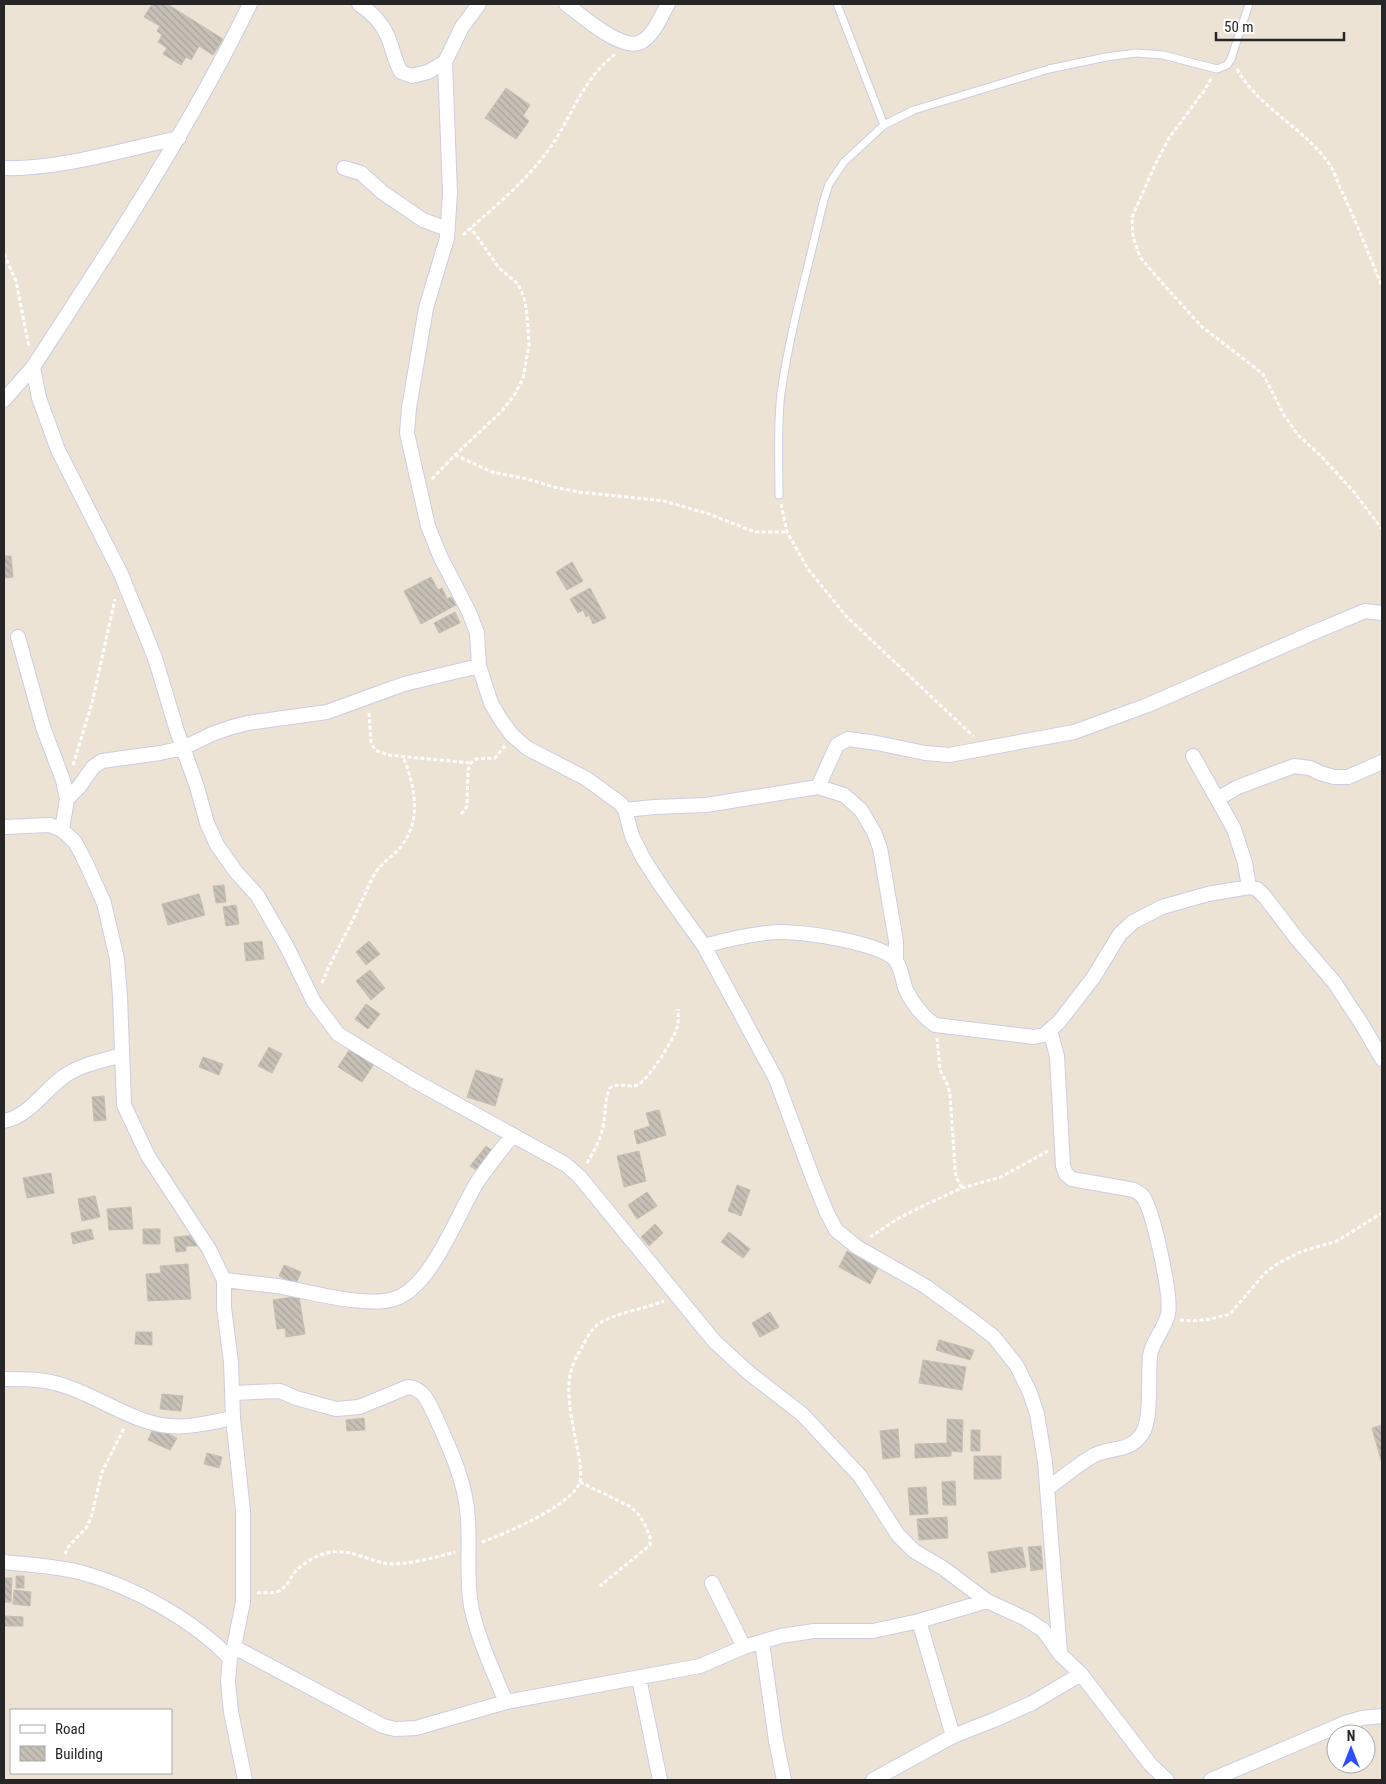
<svg xmlns="http://www.w3.org/2000/svg" width="1386" height="1784" font-family="'Roboto Condensed',sans-serif">
  <defs>
    <pattern id="building-back-hatch" width="6" height="6" patternUnits="userSpaceOnUse" patternTransform="scale(1.25)"><rect width="6" height="6" fill="#c6c0b6"/><path d="M-1 5l2 2M0 0l6 6M5-1l2 2" fill="none" stroke="#aaa59c"/></pattern>
  </defs>
  <rect width="100%" height="100%" fill="#ece3d5"/>
  <path fill="url(#building-back-hatch)" stroke="#c6bfaf" d="M152,4H167L223,39L213,55L199,46L191,60L186,57L181,65L163,54L167,48L158,42L162,35L157,31L160,26L144,17Z
    M506,88L530,105L523,116L529,121L516,139L485,118Z
    M4,556H11L13,577L4,578Z
    M572,562L583,581L567,590L556,572Z
    M431,577L438,590L442,588L447,599L451,597L456,605L421,624L404,591Z
    M590,588L606,618L593,624L589,615L586,617L583,610L578,613L570,599Z
    M455,612L460,623L439,633L434,623Z
    M224,885L226,902L216,903L213,886Z
    M199,894L205,915L168,925L162,904Z
    M236,905L239,924L226,926L223,907Z
    M262,941L264,959L246,961L244,943Z
    M369,941L380,954L366,965L356,952Z
    M370,970L385,988L371,1000L356,981Z
    M366,1004L380,1014L368,1029L355,1019Z
    M269,1047L282,1054L272,1073L258,1066Z
    M350,1049L374,1064L362,1082L338,1067Z
    M203,1057L223,1064L219,1075L199,1067Z
    M476,1070L503,1079L495,1106L467,1097Z
    M104,1096L106,1120L94,1121L92,1097Z
    M659,1110L666,1135L637,1144L634,1131L650,1126L646,1113Z
    M486,1146L494,1152L479,1172L470,1166Z
    M639,1151L646,1181L624,1187L617,1156Z
    M51,1173L54,1193L27,1198L23,1178Z
    M737,1185L750,1190L741,1216L728,1211Z
    M647,1192L657,1206L637,1219L628,1205Z
    M95,1196L100,1217L82,1221L78,1199Z
    M131,1207L133,1229L109,1230L107,1209Z
    M655,1224L663,1233L649,1246L641,1237Z
    M91,1229L94,1239L73,1244L71,1233Z
    M143,1229H160V1244H143Z
    M729,1232L750,1249L743,1258L721,1242Z
    M197,1235L198,1246H186V1251L176,1252L174,1237Z
    M847,1251L878,1268L870,1284L839,1267Z
    M188,1264L191,1299L148,1301L146,1274L161,1273L160,1266Z
    M284,1265L301,1272L296,1284L279,1276Z
    M299,1296L305,1334L286,1337L285,1328L277,1329L273,1300Z
    M770,1312L779,1327L760,1337L752,1323Z
    M136,1332H152V1345L135,1344Z
    M939,1340L974,1350L970,1360L936,1350Z
    M923,1360L966,1367L962,1390L919,1383Z
    M162,1394L183,1396L181,1411L160,1409Z
    M364,1418L365,1430L347,1431L346,1420Z
    M947,1419L963,1420L962,1452L951,1451V1456L915,1458V1444L947,1443Z
    M1382,1425V1464L1372,1428Z
    M154,1427L177,1438L170,1450L148,1440Z
    M898,1429L900,1457L883,1459L880,1431Z
    M971,1430H980V1451H971Z
    M207,1453L222,1457L219,1468L204,1464Z
    M974,1456H1001V1479H974Z
    M955,1481L956,1505H943L942,1482Z
    M926,1487L928,1514L910,1515L908,1488Z
    M947,1517L948,1538L919,1540L917,1519Z
    M1041,1546L1043,1569L1031,1571L1028,1547Z
    M1022,1547L1026,1567L991,1573L988,1552Z
    M16,1576H24V1588H16Z
    M4,1578H12L11,1602H4Z
    M14,1590L31,1592L30,1606L13,1604Z
    M4,1616L23,1617V1626H4Z"/>
  <g fill="none" stroke-linecap="round" stroke-linejoin="round">
    <defs>
      <path id="service" d="M837,4L884,125
        M779,495C779,462 777,426 781,393C790,329 809,265 823,203L829,184L844,162L884,125L914,110L1049,69L1106,57L1136,53L1163,55L1217,69L1227,65L1231,59L1249,4"/>
      <path id="minor" d="M250,4C188,131 110,249 33,367L39,398L58,450L121,574L155,658L177,731L197,787L207,823L217,845L236,872L257,895L287,947L314,1002L338,1034L413,1080L565,1164L579,1176L715,1342L749,1373L802,1414L860,1476L898,1535L914,1551L943,1568L987,1601L1026,1619L1043,1630L1060,1654L1081,1674L1150,1764L1167,1780
        M359,4C371,12 382,23 388,37C393,49 394,60 401,72L412,76L428,72L445,62L462,27L479,4
        M566,4C581,15 622,52 641,42C654,35 661,16 668,4
        M445,62L450,193L447,238L426,308L409,408L407,433L428,526L440,556L469,612L477,633L479,666L491,703L501,720L512,735L527,748L587,779L621,804L625,810L632,836L643,858L661,886L704,946L776,1079L812,1176L827,1213L836,1230L857,1247L925,1286L972,1320L994,1337L1017,1366L1030,1393L1037,1414L1045,1462L1060,1653
        M4,168C58,170 125,149 179,138
        M344,168L361,173L382,192L423,220L447,229
        M4,400L33,367
        M18,637L43,727L63,780L67,799L62,830
        M1193,756L1234,829L1245,863L1249,887
        M818,787L837,745L848,739L877,743L925,753L949,755L1074,732L1148,705L1310,634L1365,611L1382,613
        M67,799L79,787L93,767L102,761L160,753L183,748L212,734L232,727L248,723L327,712L404,684L479,666
        M1217,799L1238,787L1294,766L1310,768L1320,773L1334,777H1348L1382,762
        M625,810L654,807L706,805L818,787L844,795L861,810L874,832L880,848L896,941V960
        M4,827L50,825L62,830L75,842L85,861L104,903L117,959L120,996L124,1105L148,1156L209,1249L224,1280V1308L231,1362L233,1418L243,1511V1602L234,1647L230,1658L228,1682L231,1712L245,1780
        M704,946C729,939 753,933 779,932C801,931 884,943 896,961C902,969 902,980 906,990C913,1004 922,1016 935,1025L1034,1037L1044,1035L1059,1022L1093,978L1120,934L1133,922L1162,907L1208,894L1249,887L1257,889L1265,897L1297,939L1334,982L1363,1026L1382,1059
        M4,1121C29,1116 44,1091 63,1077C79,1065 102,1061 122,1055
        M224,1280C241,1282 259,1284 277,1286C308,1291 364,1308 394,1299C430,1289 457,1216 476,1184C487,1167 500,1151 513,1135
        M4,1379C26,1379 47,1379 68,1387C100,1398 135,1423 169,1426C190,1428 212,1422 233,1418
        M233,1393L280,1391L296,1398L336,1409L359,1407L408,1387C424,1388 430,1405 436,1418C451,1451 466,1483 468,1519C470,1548 466,1577 471,1606C478,1639 493,1671 506,1702
        M1048,1488C1062,1478 1076,1466 1091,1457C1108,1446 1128,1454 1142,1434C1152,1420 1148,1375 1150,1356C1152,1340 1165,1329 1168,1314C1172,1296 1154,1217 1145,1200C1143,1195 1139,1193 1134,1190L1072,1179L1066,1174L1063,1166L1057,1056L1050,1031
        M4,1562C30,1565 57,1566 83,1573C134,1587 193,1620 230,1658
        M712,1583L744,1647
        M919,1621L953,1736
        M762,1642L776,1741L784,1780
        M234,1647L383,1726L395,1729L416,1728L506,1702L700,1666L744,1647L781,1636L814,1631H873L919,1621L987,1601
        M639,1678L660,1780
        M873,1780L953,1736L994,1720L1032,1703L1081,1674
        M1211,1780L1345,1723L1362,1718L1382,1716"/>
    </defs>
    <use href="#service" stroke="#cbcee2" stroke-width="9"/>
    <use href="#minor" stroke="#cbcee2" stroke-width="16"/>
    <path stroke="#fff" stroke-width="3" stroke-dasharray="4 2.5" stroke-linecap="butt" d="M1237,69C1258,107 1301,126 1327,161C1334,169 1337,182 1342,192C1357,223 1369,255 1382,286
      M1211,79L1204,91L1169,138L1155,165L1132,217L1133,237L1140,257L1156,276L1201,326L1263,374L1284,415L1298,435L1322,457L1354,492L1382,529
      M463,235C494,207 528,180 552,145C569,120 580,89 601,67C605,62 611,58 615,54
      M4,254L16,281L29,347
      M455,455L492,472L527,479L554,487L579,492L664,501L709,514L755,532H787
      M432,479L455,455L502,411L515,394L523,378L529,345L527,314L524,297L518,284L499,268L471,228
      M781,504L787,532L808,569L846,616L973,736
      M369,713L371,742L375,750L388,755L471,763
      M73,765L92,703L115,599
      M461,814L467,806L468,770L471,763L476,759L495,758L505,746
      M322,983C332,958 346,935 357,911C363,900 367,888 373,877C379,865 390,858 399,849C423,821 415,787 403,756
      M937,1038L940,1070L948,1086L950,1094L955,1167L956,1177L962,1188
      M587,1163C594,1152 600,1140 603,1127C606,1114 604,1101 610,1088C618,1082 628,1088 637,1085C647,1082 674,1039 677,1028C679,1022 678,1015 678,1009
      M870,1237L899,1218L927,1204L962,1188L1001,1177L1048,1151
      M1180,1320L1193,1321L1211,1319L1230,1314L1265,1273L1277,1264L1300,1252L1337,1241L1382,1213
      M580,1482L631,1507L639,1515L645,1525L650,1537V1545L600,1586
      M482,1542C503,1535 575,1504 580,1481C582,1471 579,1457 577,1447C573,1425 566,1398 570,1375C572,1365 577,1356 582,1347C586,1340 590,1331 597,1325C614,1313 644,1309 664,1301
      M65,1554L69,1546L86,1528L91,1518L102,1472L124,1428
      M257,1593C264,1592 273,1594 279,1591C288,1586 289,1580 294,1573C302,1564 315,1556 327,1553C347,1548 363,1558 383,1563C400,1567 438,1557 455,1552"/>
    <use href="#service" stroke="#fff" stroke-width="7"/>
    <use href="#minor" stroke="#fff" stroke-width="14"/>
  </g>
  <rect width="1386" height="1784" fill="none" stroke="#262626" stroke-width="10"/>
  <rect x="10" y="1709" width="162" height="65" fill="#ffffff" stroke="#a8a8a8"/>
  <rect x="20" y="1725" width="25" height="8" fill="#ffffff" stroke="#a8a8a8"/>
  <text x="55" y="1734" font-size="15" fill="#262626">Road</text>
  <rect x="20" y="1746" width="25" height="15" fill="url(#building-back-hatch)" stroke="#a8a8a8"/>
  <text x="55" y="1759" font-size="15" fill="#262626">Building</text>
  <g transform="translate(1351 1749)"><circle r="24" fill="#ffffff" stroke="#a8a8a8"/>
  <path d="M0-4L9 19L0 12L-9 19Z" fill="#2f4fff"/>
  <text y="-8" font-size="14" font-weight="bold" text-anchor="middle" fill="#262626">N</text>
  </g>
  <path d="M1216 32v8h128v-8" fill="none" stroke="#262626" stroke-width="2.5"/>
  <text x="1224" y="32" font-size="15" fill="#262626" stroke="#ffffff" stroke-width="4" paint-order="stroke">50 m</text>
</svg>
